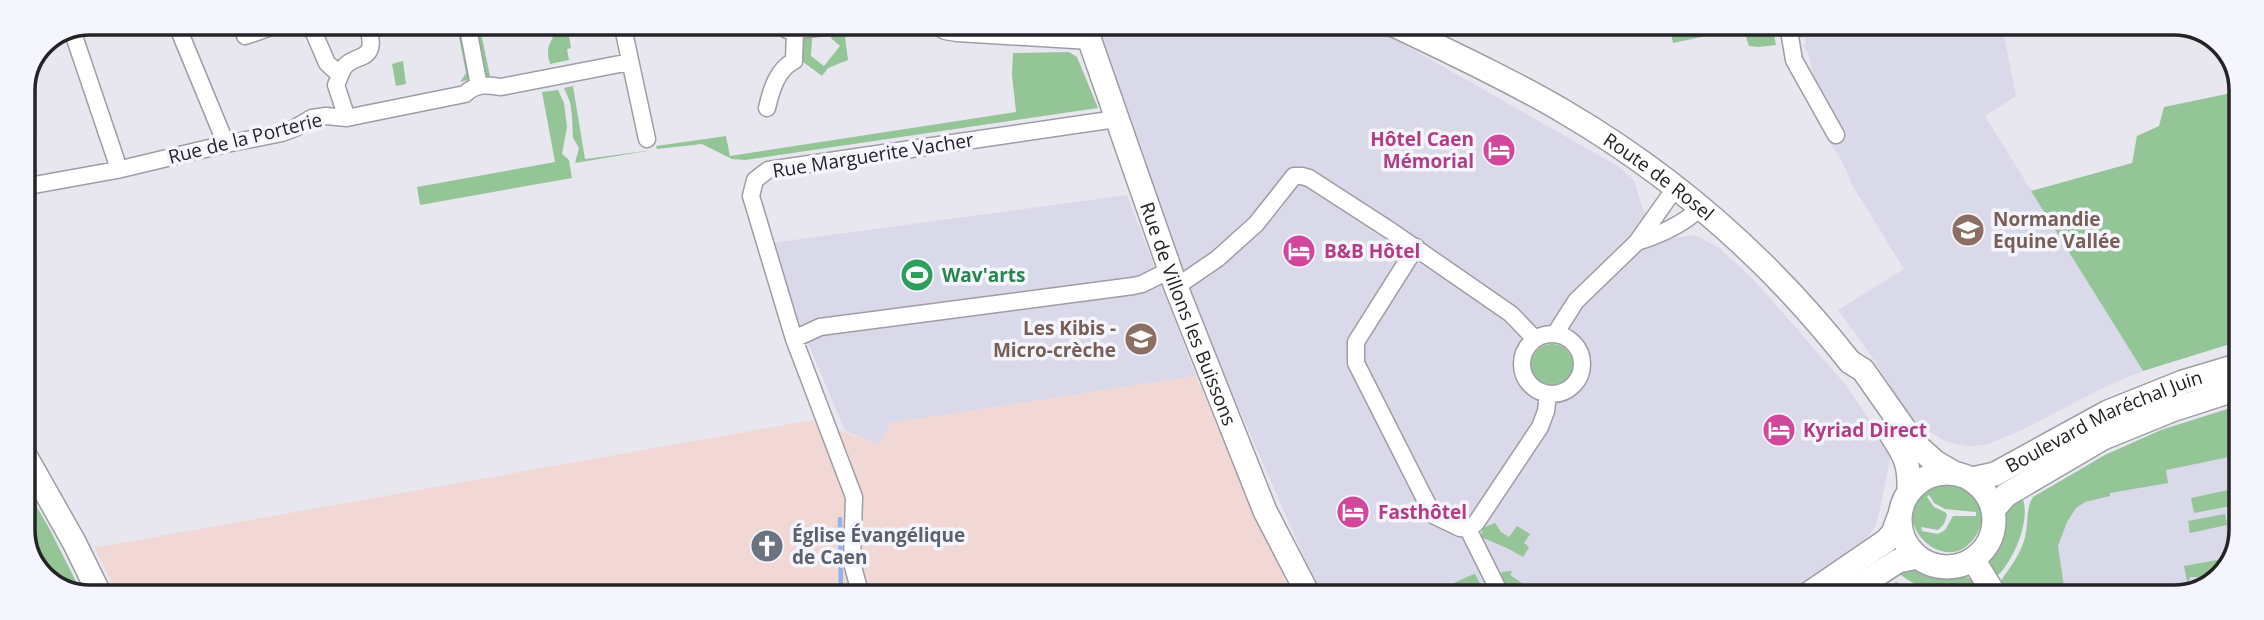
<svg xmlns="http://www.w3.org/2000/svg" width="2264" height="620" font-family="'Open Sans',sans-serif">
  <rect width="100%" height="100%" fill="#e8e7f0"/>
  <path fill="#dad9e9" d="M1094,24H1368L1616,165L1634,180L1643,210L1674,238L1695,235L1719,248L1755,281L1844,383L1887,445L1891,455L1879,513L1875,527L1861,546L1788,597L1321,596L1195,308Z
    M1798,25H2002L2016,96L1985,116L2143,371L2105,387L2022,430L1985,445L1968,446L1947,442L1923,428L1906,411L1868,351L1838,310L1904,269L1852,185L1844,165L1828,139L1839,132L1809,81L1814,77L1808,52L1802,45L1806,44L1805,38H1800Z
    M1127,195L1196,376L891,423L880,445L845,431L792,305L771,243Z
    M2240,405L2239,547L2215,583L2174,597H2010L2001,581L2014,563L2022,547L2027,531L2030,502L2033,497L2105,455L2161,430Z"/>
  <path fill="#f2d8d5" d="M1196,376L1262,531L1293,596L118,595L94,546L96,545L98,547L812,420L880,445L891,423Z"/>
  <path fill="#94c597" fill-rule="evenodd" d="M456,23H461L471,79L460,82L466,73Z
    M473,23H479L490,76L487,77L484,72Z
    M1669,24L1772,25L1776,45L1759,47L1749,46L1743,28L1673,43Z
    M563,26L565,36H569L571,48L567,49L569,60L550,64C544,43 553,45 555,28Z
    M844,29L848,60L828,68L822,76L799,59L800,36L809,35L812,39L811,56L824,66L840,46L832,39L827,30Z
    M1069,52L1077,57L1098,108L745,160L732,159L702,144L657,149L656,146L726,136L730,156L1016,112L1012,75L1013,53Z
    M403,61L406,84L396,86L392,64Z
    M573,86L585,159L653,150L575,163L579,148L573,138L572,116L570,102L564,88Z
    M558,90L564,103L567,127L562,154L569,160L572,178L420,205L417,187L555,162L542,92Z
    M2241,91L2240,341L2143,371L2031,191L2132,163L2137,136L2159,126L2164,107Z
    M1531 365a21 21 0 1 1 42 0a21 21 0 1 1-42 0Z
    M2240,405L2239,455L2166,470L2168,483L2110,493V496L2085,502L2076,508L2067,522L2058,546L2064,587H2053L2054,597H2010L2001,581C2009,568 2019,557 2024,541C2029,527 2025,509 2033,497L2105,455L2161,430Z
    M1944,482C1971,484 1993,507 1977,534C1944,590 1869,501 1944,482ZM1929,495L1934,503L1945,509L1976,512V516H1953L1945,530L1938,534L1922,531L1921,527L1938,530L1944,524L1947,515L1945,512L1934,507L1927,497Z
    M23,483L49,528L83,595H73L40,575L23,538Z
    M2228,490L2231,506L2194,513L2191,498Z
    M2022,497C2032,519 2013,563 1995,578L1990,560C1994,552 2000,544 2003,535C2009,512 2001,513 2022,497Z
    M2225,514L2227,525L2190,533L2188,521Z
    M1495,523L1501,532L1509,537L1517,526L1530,534L1524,543L1529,547L1523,557L1509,549L1481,537L1483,528Z
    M2233,557L2219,577H2190L2188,586L2184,566Z
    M1917,568L1938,575L1965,576L1979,584C1957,602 1916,590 1898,572Z
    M1512,571L1510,575L1543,597H1511L1501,575L1502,572Z
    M1475,574L1487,597L1426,596L1469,576Z
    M1896,582L1915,593L1930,597H1871Z"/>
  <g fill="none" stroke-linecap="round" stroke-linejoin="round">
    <path stroke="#8fb5eb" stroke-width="4.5" d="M840,519L841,596"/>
    <defs>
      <path id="street" d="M176,23L226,144
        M305,23L314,33L327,63L340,75
        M467,23L479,86
        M622,23L647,139
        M932,24L945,31L957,33L1090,41
        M1788,25L1794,60L1836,135
        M72,30L116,160L117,170
        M795,30L856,24
        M245,36L283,23
        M767,108C771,91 777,69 794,61L795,30H787L778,23
        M347,118L336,85C339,79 341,70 346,65C350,61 356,59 361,57C376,51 370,36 367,23
        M23,187L117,170L226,144L282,133L295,128L312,118L326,116L347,118L361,115L465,94C476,83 487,85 501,87L630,62
        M1637,242C1659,235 1684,224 1701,207
        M1416,247L1356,342V363L1433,515L1460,528L1468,529L1476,523L1540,427L1546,411L1548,394
        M1176,287L1217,259L1256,224L1294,176H1302L1309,178L1391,231L1511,314L1535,339
        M1555,334L1576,301L1637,242L1676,187
        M1522 364a30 30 0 1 1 60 0a30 30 0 1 1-60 0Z
        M794,339L820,327L1133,286L1142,284L1170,270
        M1468,529L1502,597
        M861,596L852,563L854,497L794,339L751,196L755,180L768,170L1116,119"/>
      <g id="secondary">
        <path id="s1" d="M1084,24L1176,287L1265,511L1309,596"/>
        <path id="s2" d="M1392,24C1450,52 1508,79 1563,111C1674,176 1771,261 1850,362L1863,370L1915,444L1935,462L1952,472"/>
        <path d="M1891,434C1905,455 1910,465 1909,490"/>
        <path d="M23,452L74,542L100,595"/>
        <circle cx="1947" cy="520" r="47"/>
        <path id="s3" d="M1972,479L1995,474L2108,412L2183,382L2240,365"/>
        <path d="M1993,510L2006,495L2103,438L2172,410L2240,388"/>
        <path d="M1973,559L1996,597"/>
        <path d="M1804,597L1886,541L1893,533L1899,517"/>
        <path d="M1843,597L1898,561L1917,557"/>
      </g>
    </defs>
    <use href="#street" stroke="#9e9da5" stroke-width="19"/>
    <use href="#secondary" stroke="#9e9da5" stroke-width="26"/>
    <use href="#street" stroke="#fff" stroke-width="16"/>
    <use href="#secondary" stroke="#fff" stroke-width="23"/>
  </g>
  <defs>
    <symbol id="hotel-disc" viewBox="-11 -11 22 22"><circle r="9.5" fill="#d1479c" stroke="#f5f5fe"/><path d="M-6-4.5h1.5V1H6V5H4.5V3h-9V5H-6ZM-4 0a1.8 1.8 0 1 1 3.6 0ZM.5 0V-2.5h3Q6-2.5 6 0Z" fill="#fff"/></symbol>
    <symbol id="university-disc" viewBox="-11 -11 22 22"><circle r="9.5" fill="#8d6e63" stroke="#f5f5fe"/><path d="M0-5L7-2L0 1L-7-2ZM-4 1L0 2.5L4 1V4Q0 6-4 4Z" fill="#fff"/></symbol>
    <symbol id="stadium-disc" viewBox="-11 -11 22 22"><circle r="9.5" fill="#2e9e5b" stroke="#f5f5fe"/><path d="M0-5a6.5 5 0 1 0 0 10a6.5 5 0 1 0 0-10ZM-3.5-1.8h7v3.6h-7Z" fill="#fff"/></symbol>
    <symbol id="school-disc" viewBox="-11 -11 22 22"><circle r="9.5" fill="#8d6e63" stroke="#f5f5fe"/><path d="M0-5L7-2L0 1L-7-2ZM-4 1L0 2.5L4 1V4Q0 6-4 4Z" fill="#fff"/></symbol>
    <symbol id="church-disc" viewBox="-11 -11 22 22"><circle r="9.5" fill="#6b7280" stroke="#f5f5fe"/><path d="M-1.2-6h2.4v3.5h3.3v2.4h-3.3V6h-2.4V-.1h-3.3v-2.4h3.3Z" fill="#fff"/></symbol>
  </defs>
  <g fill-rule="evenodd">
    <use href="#hotel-disc" x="1480" y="131" width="38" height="38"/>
    <use href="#university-disc" x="1949" y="211" width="38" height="38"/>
    <use href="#hotel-disc" x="1280" y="232" width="38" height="38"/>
    <use href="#stadium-disc" x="898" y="256" width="38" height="38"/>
    <use href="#school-disc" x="1122" y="320" width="38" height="38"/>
    <use href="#hotel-disc" x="1760" y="411" width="38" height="38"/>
    <use href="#hotel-disc" x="1334" y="493" width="38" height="38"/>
    <use href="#church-disc" x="748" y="527" width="38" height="38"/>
  </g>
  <g text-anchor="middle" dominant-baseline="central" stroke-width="7" stroke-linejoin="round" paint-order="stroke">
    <g font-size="19" fill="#242427" stroke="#f5f5fe">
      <text transform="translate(245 138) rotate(-14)">Rue de la Porterie</text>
      <text transform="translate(873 155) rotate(-9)">Rue Marguerite Vacher</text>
      <text stroke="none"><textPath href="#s2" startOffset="308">Route de Rosel</textPath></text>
      <text stroke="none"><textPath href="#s1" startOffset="308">Rue de Villons les Buissons</textPath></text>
      <text stroke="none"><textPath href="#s3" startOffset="145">Boulevard Maréchal Juin</textPath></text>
    </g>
    <g font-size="19" font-weight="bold" fill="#b23c85" stroke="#f5f5fe" text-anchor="start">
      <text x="1474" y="139" text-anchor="end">Hôtel Caen<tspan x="1474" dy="22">Mémorial</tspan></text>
      <text x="1324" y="251">B&amp;B Hôtel</text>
      <text x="1803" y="430">Kyriad Direct</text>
      <text x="1378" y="512">Fasthôtel</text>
    </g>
    <g font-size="19" font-weight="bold" fill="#785e54" stroke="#f5f5fe" text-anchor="start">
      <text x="1993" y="219">Normandie<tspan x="1993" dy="22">Equine Vallée</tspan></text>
      <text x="1116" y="328" text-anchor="end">Les Kibis -<tspan x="1116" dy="22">Micro-crèche</tspan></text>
    </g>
    <g font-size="19" font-weight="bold" fill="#27864d" stroke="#f5f5fe" text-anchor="start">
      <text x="942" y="275">Wav'arts</text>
    </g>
    <g font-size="19" font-weight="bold" fill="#5b616d" stroke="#f5f5fe" text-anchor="start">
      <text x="792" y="535">Église Évangélique<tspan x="792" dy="22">de Caen</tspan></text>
    </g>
  </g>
  <path d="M0 0H2264V620H0ZM90 35H2174A55 55 0 0 1 2229 90V530A55 55 0 0 1 2174 585H90A55 55 0 0 1 35 530V90A55 55 0 0 1 90 35Z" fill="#f5f5fe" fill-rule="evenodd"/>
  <path fill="none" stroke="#242427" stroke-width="3.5" d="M90 35H2174A55 55 0 0 1 2229 90V530A55 55 0 0 1 2174 585H90A55 55 0 0 1 35 530V90A55 55 0 0 1 90 35Z"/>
</svg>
